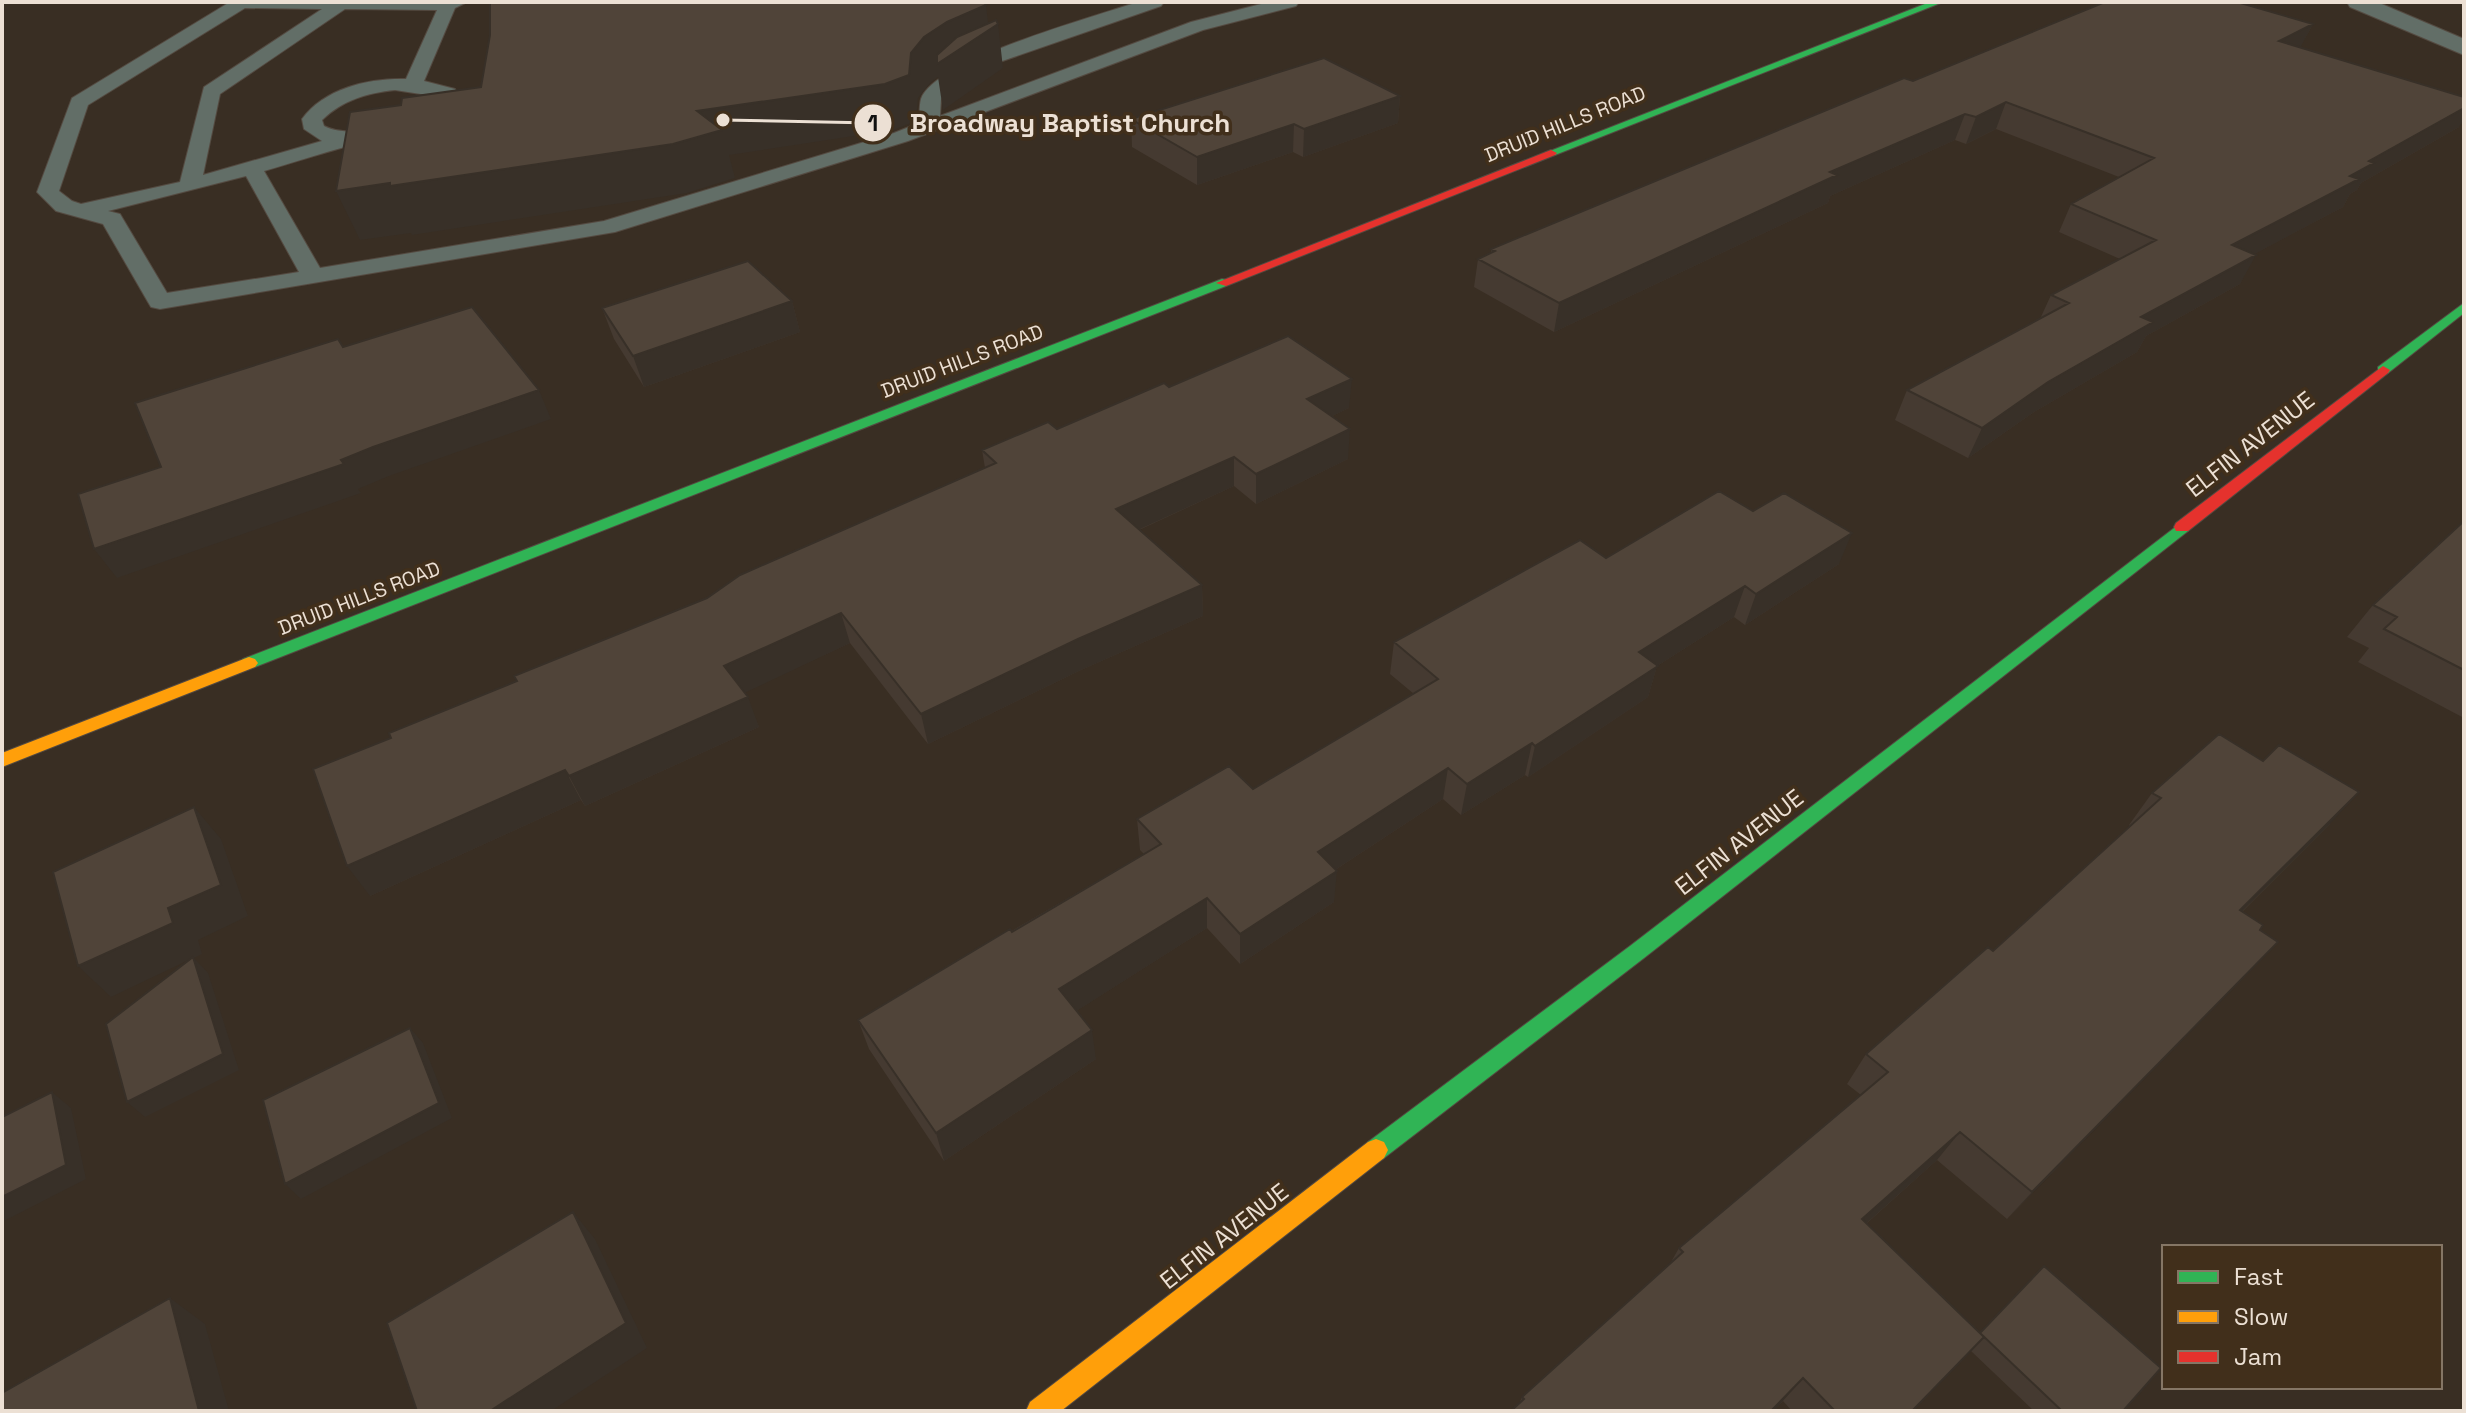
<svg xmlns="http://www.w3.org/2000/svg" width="2466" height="1413" font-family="'Space Grotesk',sans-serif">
  <rect width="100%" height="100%" fill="#392e23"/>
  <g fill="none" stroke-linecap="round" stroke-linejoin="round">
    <defs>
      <path id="lane" d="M230,2H467L455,8L424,81L455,89L462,102C435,141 391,135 349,146C321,153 292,163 264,171L320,268L604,221L894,133L919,123C920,116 919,106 921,99C934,60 1097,16 1138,2H1164L1161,6L988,66L961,79L941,99L940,116L1191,22L1269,2H1299L1296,6L1203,30L908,141L615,232L160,309L151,307L148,302L103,224L56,211L37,192L72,98ZM245,8L322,9L204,87L180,182L81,204L72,201L59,191L88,105ZM345,9L437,10L406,79C369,78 325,88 302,119L304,129L322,141L203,175L220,94ZM395,90L440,97L442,102C423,128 351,140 324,126L322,120C343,100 367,93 395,90ZM246,176L299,272L167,293L120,214L108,211Z"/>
      <path id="street" d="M2347,2H2377L2464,39V55L2350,7Z"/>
      <path id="fast" d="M1930,2H1943L1555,155L1545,153Z
        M1222,279L1226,280V286L255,667H243L240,663L243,659Z
        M2464,303V313L2388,373H2378V367Z
        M2182,522L2188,523L2190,527L2188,531L1644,958L1384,1158L1376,1161L1368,1158L1364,1150L1368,1142L1630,946Z"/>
      <path id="slow" d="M249,657L255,659L258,663L255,667L2,767V753Z
        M1376,1139L1384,1142L1388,1150L1384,1158L1061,1411H1026L1030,1402L1368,1142Z"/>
      <path id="jam" d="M1551,150L1557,153L1555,155L1226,286L1216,283Z
        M2383,366L2390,370L2388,373L2188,531H2176L2174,527L2176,523Z"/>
    </defs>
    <use href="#lane" stroke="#544a41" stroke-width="2"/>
    <use href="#street" stroke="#544a41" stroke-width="2"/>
    <use href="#fast" stroke="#544a41" stroke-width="2"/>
    <use href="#slow" stroke="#544a41" stroke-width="2"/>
    <use href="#jam" stroke="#544a41" stroke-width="2"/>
    <use href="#lane" fill="#626e67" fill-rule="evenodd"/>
    <use href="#street" fill="#626e67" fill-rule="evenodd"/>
    <use href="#fast" fill="#30b455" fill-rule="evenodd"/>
    <use href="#slow" fill="#ff9f0a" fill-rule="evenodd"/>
    <use href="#jam" fill="#e5322d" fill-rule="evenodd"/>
  </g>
  <path fill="#453a31" d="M2313,24L2300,47L2459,127L2361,183L2357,190L2350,194L2343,207L2254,254L2240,284L2146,336L2137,352L2034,412L1968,458L1895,420L1907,390L2040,319L2051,295L2120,259L2059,232L2071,204L2119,177L1996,129L1966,144L1955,140L1830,196L1828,203L1554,332L1474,287L1478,259L1491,253V249L1913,81Z
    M1400,96L1398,123L1303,157L1293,152L1197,185L1132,147L1131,119Z
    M792,301L800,332L644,387L614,339L602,308Z
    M1169,387L1349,408L1332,416L1348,459L1256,504L1234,486L1139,530L1202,585L1203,616L1081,670L928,744L850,643L744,692L759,727L585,806L581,800L370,896L391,738L517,681L707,598L985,468L982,450L1057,429Z
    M2464,521V718L2358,662L2369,648L2347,637L2373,605Z
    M1606,558L1839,564L1745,625L1734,617L1657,666L1648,697L1528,777L1525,775L1461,815L1443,799L1335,870L1334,902L1240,964L1207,928L1076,1011L1096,1059L944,1161L869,1049L858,1020L1144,854L1140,850L1137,819L1253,789L1414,694L1390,674L1394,642Z
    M2152,793L2330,824L2242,912L2260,930L2278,942L2007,1219L1937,1160L1866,1224L1979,1333L2044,1266L2123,1411H2034L1971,1351L1912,1411H1792L1783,1401L1774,1411H1511L1519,1404L1522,1397L1671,1262L1679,1248L1861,1095L1847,1084L1866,1054L1993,951L2130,826L2129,825Z"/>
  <path fill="#383028" d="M986,5L989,30L998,24L1003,68L943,110L938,77L931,82L918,98L916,121L893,130L729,155L735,178L687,193L412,235L411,233L360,240L336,191L697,111L911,53L924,37L947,22Z
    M2313,24L2300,48L2279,41Z
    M1400,96L1398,123L1303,157L1304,129Z
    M2006,102L1996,129L1966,144L1976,117Z
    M2464,108V120L2459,127L2361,183L2357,190L2350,194L2343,207L2217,274L2232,245L2350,176L2369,161Z
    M1965,114L1955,140L1830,196L1828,203L1554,332L1559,303L1830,172Z
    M1294,124L1293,152L1197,185V157Z
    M2256,255L2240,284L2146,336L2137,352L2034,412L1968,458L1982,428L2141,317Z
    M792,301L800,332L644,387L633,356Z
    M1352,379L1349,408L1305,429L1307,399Z
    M539,390L551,419L389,476L358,489L361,493L117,578L94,549L341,460L373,447Z
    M1350,429L1348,459L1256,504V474Z
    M1234,457V486L1118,539L1116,509Z
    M1852,533L1839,564L1745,625L1756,594Z
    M1202,585L1203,616L1081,670L928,744L921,714L1078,639Z
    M1745,586L1734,617L1657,666L1648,697L1528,777L1535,746L1639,652Z
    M841,613L850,643L736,697L724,666Z
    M748,697L759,727L585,806L569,776Z
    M1532,743L1525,775L1461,815L1467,784Z
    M1448,768L1443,799L1315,883L1318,852Z
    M565,770L581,800L370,896L347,866Z
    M2359,792L2330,824L2212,941L2240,910Z
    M194,807L221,839L248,916L198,940L202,954L194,958L208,973L239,1070L145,1117L127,1102L193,958L111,997L78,966L168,908Z
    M1337,871L1334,902L1240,964V934Z
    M1207,898V928L1064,1019L1059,989Z
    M2278,942L2248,973L2007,1219L2032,1192Z
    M410,1028L423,1043L452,1118L301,1199L285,1184Z
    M1092,1030L1096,1059L944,1161L936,1133Z
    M52,1092L71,1108L86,1179L2,1222V1197Z
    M1960,1132L1937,1160L1841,1246L1862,1219Z
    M573,1212L595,1239L647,1348L551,1411H490Z
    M170,1298L205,1324L229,1411H199Z
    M1803,1378L1774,1411H1771Z"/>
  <path fill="#504439" stroke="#383028" stroke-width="2" d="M490,2H984L986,5L947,22L924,37L911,53L909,75L885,84L697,111L722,130L673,144L390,186V183L336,191L350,112L401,105L402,98L481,87L490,35Z
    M2105,2H2237L2313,24L2279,41L2464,97V108L2369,161L2374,163L2350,176L2359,179L2232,245L2256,255L2141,317L2153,322L2048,382L1982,428L1907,390L2069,303L2051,295L2156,240L2071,204L2154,158L2006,102L1976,117L1965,114L1830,172L1837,175L1559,303L1478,259L1495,251L1491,249L1904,78L1913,81Z
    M996,20L998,24L937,64V55L957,37Z
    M1324,58L1400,96L1304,129L1294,124L1197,157L1131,119Z
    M748,261L792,301L633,356L602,308Z
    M472,307L539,390L373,447L341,460L344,464L94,549L78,494L161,467L135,403L338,339L343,347Z
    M1288,336L1352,379L1307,399L1350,429L1256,474L1234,457L1116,509L1202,585L1078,639L921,714L841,613L724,666L748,697L569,776L565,770L347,866L313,769L391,738L389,733L517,681L514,676L707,598L740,575L996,463L982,450L1048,422L1057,429L1164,383L1169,387Z
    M1719,491L1753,511L1784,493L1852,533L1756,594L1745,586L1639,652L1658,666L1535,746L1532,743L1467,784L1448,768L1318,852L1337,871L1240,934L1207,898L1059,989L1092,1030L936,1133L858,1020L1010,929L1012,932L1161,844L1137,819L1229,766L1253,789L1438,679L1394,642L1580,540L1606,558Z
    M2464,521V670L2384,629L2397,617L2373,605Z
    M2219,734L2263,761L2279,745L2359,792L2240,910L2263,925L2260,930L2278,942L2032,1192L1960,1132L1862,1219L1984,1337L1912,1411H1835L1803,1378L1771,1411H1511L1524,1399L1522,1397L1683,1252L1679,1248L1888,1072L1866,1054L1988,947L1993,951L2161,798L2152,793Z
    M194,807L221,885L168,908L173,923L78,966L53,872Z
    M193,957L223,1054L127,1102L106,1024Z
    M410,1028L439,1103L285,1184L263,1100Z
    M52,1092L66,1165L2,1197V1117Z
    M573,1212L626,1323L490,1411H417L387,1323Z
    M2044,1266L2161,1368L2123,1411H2062L1980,1333Z
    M170,1298L199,1411H2V1393Z"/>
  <g text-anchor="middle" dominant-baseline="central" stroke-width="7" stroke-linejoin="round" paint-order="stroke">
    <g font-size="20" fill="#ece0d4" stroke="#412f1b">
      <text transform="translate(1565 124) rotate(-22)">DRUID HILLS ROAD</text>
      <text transform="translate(962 361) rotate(-21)">DRUID HILLS ROAD</text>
      <text transform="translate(359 598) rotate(-21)">DRUID HILLS ROAD</text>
    </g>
    <g font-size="24" fill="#ece0d4" stroke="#412f1b">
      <text transform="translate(2250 444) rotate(-38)">ELFIN AVENUE</text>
      <text transform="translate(1739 842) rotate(-38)">ELFIN AVENUE</text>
      <text transform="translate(1224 1236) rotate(-38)">ELFIN AVENUE</text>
    </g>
  </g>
  <path fill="none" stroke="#ece0d4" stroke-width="3" d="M723 120L873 123"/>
  <g fill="#ece0d4" stroke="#412f1b" stroke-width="3">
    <circle cx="723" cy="120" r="8"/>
    <circle cx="873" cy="123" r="20"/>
  </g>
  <g font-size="24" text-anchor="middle" font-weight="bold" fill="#111">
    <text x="873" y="131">1</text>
  </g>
  <g font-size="26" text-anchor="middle" font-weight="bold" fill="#ece0d4" stroke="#412f1b" stroke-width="7" stroke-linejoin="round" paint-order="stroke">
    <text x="1070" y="132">Broadway Baptist Church</text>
  </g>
  <rect width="2466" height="1413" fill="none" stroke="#ece0d4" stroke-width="8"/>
  <rect x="2162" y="1245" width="280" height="144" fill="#412f1b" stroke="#857665" stroke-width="2"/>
  <rect x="2178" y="1271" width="40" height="12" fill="#30b455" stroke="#857665" stroke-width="2"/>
  <text x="2234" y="1285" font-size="24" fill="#ece0d4">Fast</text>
  <rect x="2178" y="1311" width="40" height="12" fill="#ff9f0a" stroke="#857665" stroke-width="2"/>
  <text x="2234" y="1325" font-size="24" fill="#ece0d4">Slow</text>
  <rect x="2178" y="1351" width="40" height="12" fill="#e5322d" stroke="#857665" stroke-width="2"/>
  <text x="2234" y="1365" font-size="24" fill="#ece0d4">Jam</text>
</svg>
